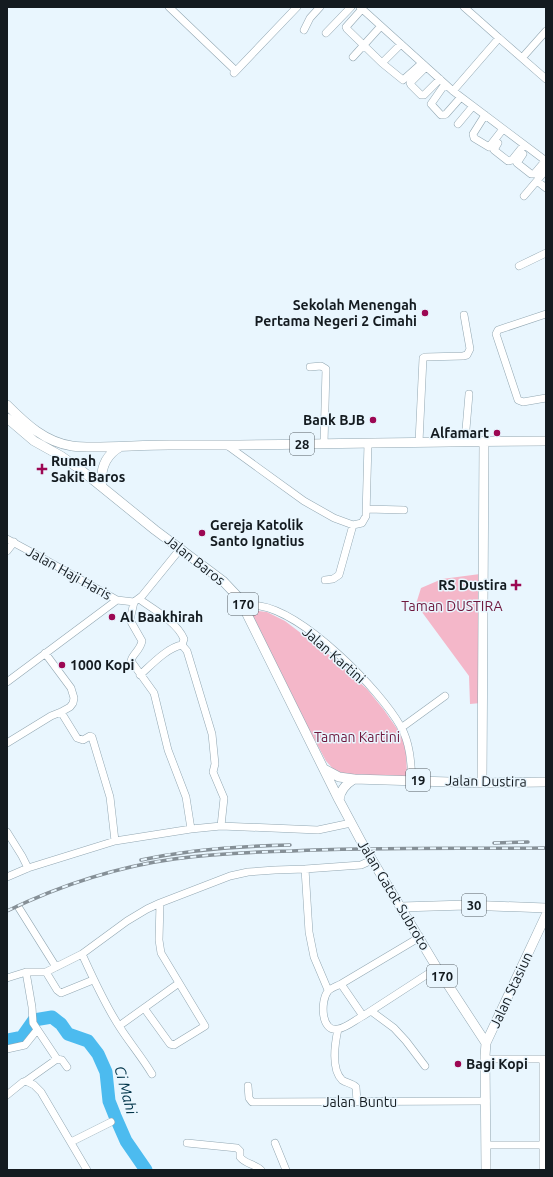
<svg xmlns="http://www.w3.org/2000/svg" width="553" height="1177" font-family="Ubuntu,sans-serif">
  <rect width="100%" height="100%" fill="#e9f6fe"/>
  <path fill="#f4b7c9" d="M480,574L481,703L470,704L469,676L416,604L421,588L442,579Z
    M250,610L267,612L285,621L327,653L367,689L384,710L400,733L406,748L407,776L357,777L337,773L326,761L305,722Z"/>
  <g fill="none" stroke-linecap="round" stroke-linejoin="round">
    <path stroke="#4cbbef" stroke-width="13" d="M7,1040L22,1037L34,1020L52,1017L61,1024L68,1034L88,1041L98,1054L106,1072L109,1101L115,1116L126,1141L146,1170"/>
    <defs>
      <path id="minor" d="M169,7L236,71
        M360,7L453,91L546,161
        M464,7L499,38
        M362,9L346,27L347,29L382,63L403,80L422,63
        M304,30L310,18L320,7
        M326,33L351,7
        M353,57L381,26
        M522,58L546,31
        M382,63L401,44
        M426,67L410,83L411,85L421,95H424L440,79
        M234,73L297,7
        M445,84L431,104L441,115H444L446,114L461,97
        M453,91L499,38L546,79
        M485,115L473,134L474,138L489,147L503,129
        M458,124L473,106
        M498,143L494,150L508,161L512,160L524,145
        M523,154L517,163L531,174H534L545,161
        M537,181L546,188
        M524,196L546,170
        M519,266L546,253
        M546,314L498,330L496,334L518,400L523,402L546,398
        M310,367L321,366L326,369L324,444
        M465,441L469,394
        M419,442L423,358L425,357L463,356L467,355L470,349L464,315
        M228,446L304,501L334,518L353,525L362,523L366,516L368,443
        M367,509L404,510
        M7,539L44,559L117,600L134,602L142,596L181,548
        M7,551L14,542
        M325,580L333,579L339,575L353,525
        M139,599C153,609 177,622 184,639L182,645
        M134,602L130,620L142,641C140,651 132,654 131,661L154,693L168,750L186,797L191,829
        M245,608C250,607 255,605 260,606C304,613 379,688 401,727C410,743 411,762 412,780
        M140,675C151,665 168,647 182,645L187,651L212,734L215,764L213,772L224,798L221,826
        M7,682L117,600
        M61,712L77,738L83,740L90,736L92,737L110,797L115,841
        M401,728L445,696
        M7,743L51,716L61,712L70,707L73,703L74,698L71,688L45,653
        M7,832L22,856L28,868
        M305,869L309,932L314,957L328,990
        M7,877L28,868L115,841L191,829L221,826L318,830L351,823
        M19,908L56,967
        M82,954C93,978 104,1003 119,1026C129,1042 142,1057 152,1074
        M26,972L32,1007L33,1023L57,1059L62,1060L67,1067
        M46,972L57,990L61,993L93,980
        M7,978L26,972H46L82,954L127,921L147,909L160,903L230,876L248,872L275,870L305,869L361,865L372,860
        M341,984L420,937
        M144,1008L170,1044L174,1045L205,1026L161,953L159,940L160,903
        M371,1011L394,1028L406,1041L425,1066
        M363,1016C355,1020 346,1028 338,1029C321,1033 320,1001 328,991C331,988 337,986 341,984L363,1016L437,968
        M119,1026L179,983
        M338,1029C335,1043 331,1069 342,1080C346,1083 352,1083 356,1087L357,1102
        M7,1049L25,1045L37,1030
        M485,1059H546
        M26,1081L34,1085L41,1092L87,1170
        M248,1086L249,1098L252,1102L486,1101
        M7,1095L23,1082L26,1081L57,1059
        M71,1142L111,1122
        M187,1143L237,1148L240,1151V1157C245,1164 255,1164 261,1170
        M275,1143L286,1170
        M486,1145H546
        M543,1170V1059"/>
      <path id="major" d="M7,405C26,424 45,442 72,446C79,447 86,447 93,447C119,447 144,445 169,445C294,446 420,441 546,441
        M7,418L34,441L61,456L81,470L155,530L223,581L239,598L339,800L362,843L437,968L486,1043
        M102,487C100,470 104,456 120,447
        M324,769L339,777L354,779L482,783L546,782
        M482,783L484,441
        M339,800C340,790 346,784 354,779
        M401,907L466,905L546,908
        M486,1170L485,1056L486,1043L546,915"/>
    </defs>
    <use href="#minor" stroke="#92a7b2" stroke-width="8"/>
    <use href="#major" stroke="#92a7b2" stroke-width="10"/>
    <use href="#minor" stroke="#fff" stroke-width="7"/>
    <use href="#major" stroke="#fff" stroke-width="9"/>
    <defs>
      <path id="rail" d="M494,843L528,842
        M141,860C191,849 239,846 290,845
        M7,911C59,886 116,867 174,859C213,854 252,852 292,851C376,847 461,849 546,848"/>
    </defs>
    <use href="#rail" stroke="#869097" stroke-width="3.5"/>
    <use href="#rail" stroke="#e9f6fe" stroke-width="2" stroke-dasharray="6" stroke-linecap="butt"/>
  </g>
  <g fill="#9c0753" stroke="#e9f6fe" stroke-width="1.5">
    <circle cx="425" cy="313" r="4"/>
    <circle cx="373" cy="420" r="4"/>
    <circle cx="497" cy="433" r="4"/>
    <path d="M40 463h4v4h4v4h-4v4h-4v-4h-4v-4h4z"/>
    <circle cx="202" cy="533" r="4"/>
    <path d="M514 579h4v4h4v4h-4v4h-4v-4h-4v-4h4z"/>
    <circle cx="112" cy="617" r="4"/>
    <circle cx="62" cy="665" r="4"/>
    <circle cx="458" cy="1064" r="4"/>
  </g>
  <g text-anchor="middle" dominant-baseline="central" stroke-width="3" stroke-linejoin="round" paint-order="stroke">
    <g fill="#e9f6fe" stroke="#545d63" stroke-width="1">
      <rect x="290" y="433" width="24" height="22" rx="3"/>
      <rect x="228" y="593" width="30" height="22" rx="3"/>
      <rect x="406" y="769" width="24" height="22" rx="3"/>
      <rect x="462" y="894" width="24" height="22" rx="3"/>
      <rect x="427" y="965" width="30" height="22" rx="3"/>
    </g>
    <g font-size="13" font-weight="bold" fill="#141b20">
      <text x="302" y="444">28</text>
      <text x="243" y="604">170</text>
      <text x="418" y="780">19</text>
      <text x="474" y="905">30</text>
      <text x="442" y="976">170</text>
    </g>
    <g font-size="14" font-weight="bold" fill="#141b20" stroke="#e9f6fe" text-anchor="start">
      <text x="417" y="305" text-anchor="end">Sekolah Menengah<tspan x="417" dy="16">Pertama Negeri 2 Cimahi</tspan></text>
      <text x="365" y="420" text-anchor="end">Bank BJB</text>
      <text x="489" y="433" text-anchor="end">Alfamart</text>
      <text x="51" y="461">Rumah<tspan x="51" dy="16">Sakit Baros</tspan></text>
      <text x="210" y="525">Gereja Katolik<tspan x="210" dy="16">Santo Ignatius</tspan></text>
      <text x="507" y="585" text-anchor="end">RS Dustira</text>
      <text x="120" y="617">Al Baakhirah</text>
      <text x="70" y="665">1000 Kopi</text>
      <text x="466" y="1064">Bagi Kopi</text>
    </g>
    <g font-size="14" fill="#141b20" stroke="#e9f6fe">
      <text transform="translate(195 560) rotate(38)">Jalan Baros</text>
      <text transform="translate(69 573) rotate(29)">Jalan Haji Haris</text>
      <text transform="translate(334 655) rotate(41)">Jalan Kartini</text>
      <text transform="translate(486 781) rotate(1)">Jalan Dustira</text>
      <text transform="translate(394 895) rotate(59)">Jalan Gatot Subroto</text>
      <text transform="translate(511 990) rotate(-65)">Jalan Stasiun</text>
      <text x="360" y="1102">Jalan Buntu</text>
    </g>
    <g font-size="14" fill="#6e183d" stroke="#e9f6fe">
      <text x="452" y="606">Taman DUSTIRA</text>
      <text x="357" y="737">Taman Kartini</text>
    </g>
    <g font-size="15" font-style="italic" fill="#013449" stroke="#e9f6fe">
      <text transform="translate(126 1090) rotate(75)">Ci Mahi</text>
    </g>
  </g>
  <rect width="553" height="1177" fill="none" stroke="#141b20" stroke-width="16"/>
</svg>
